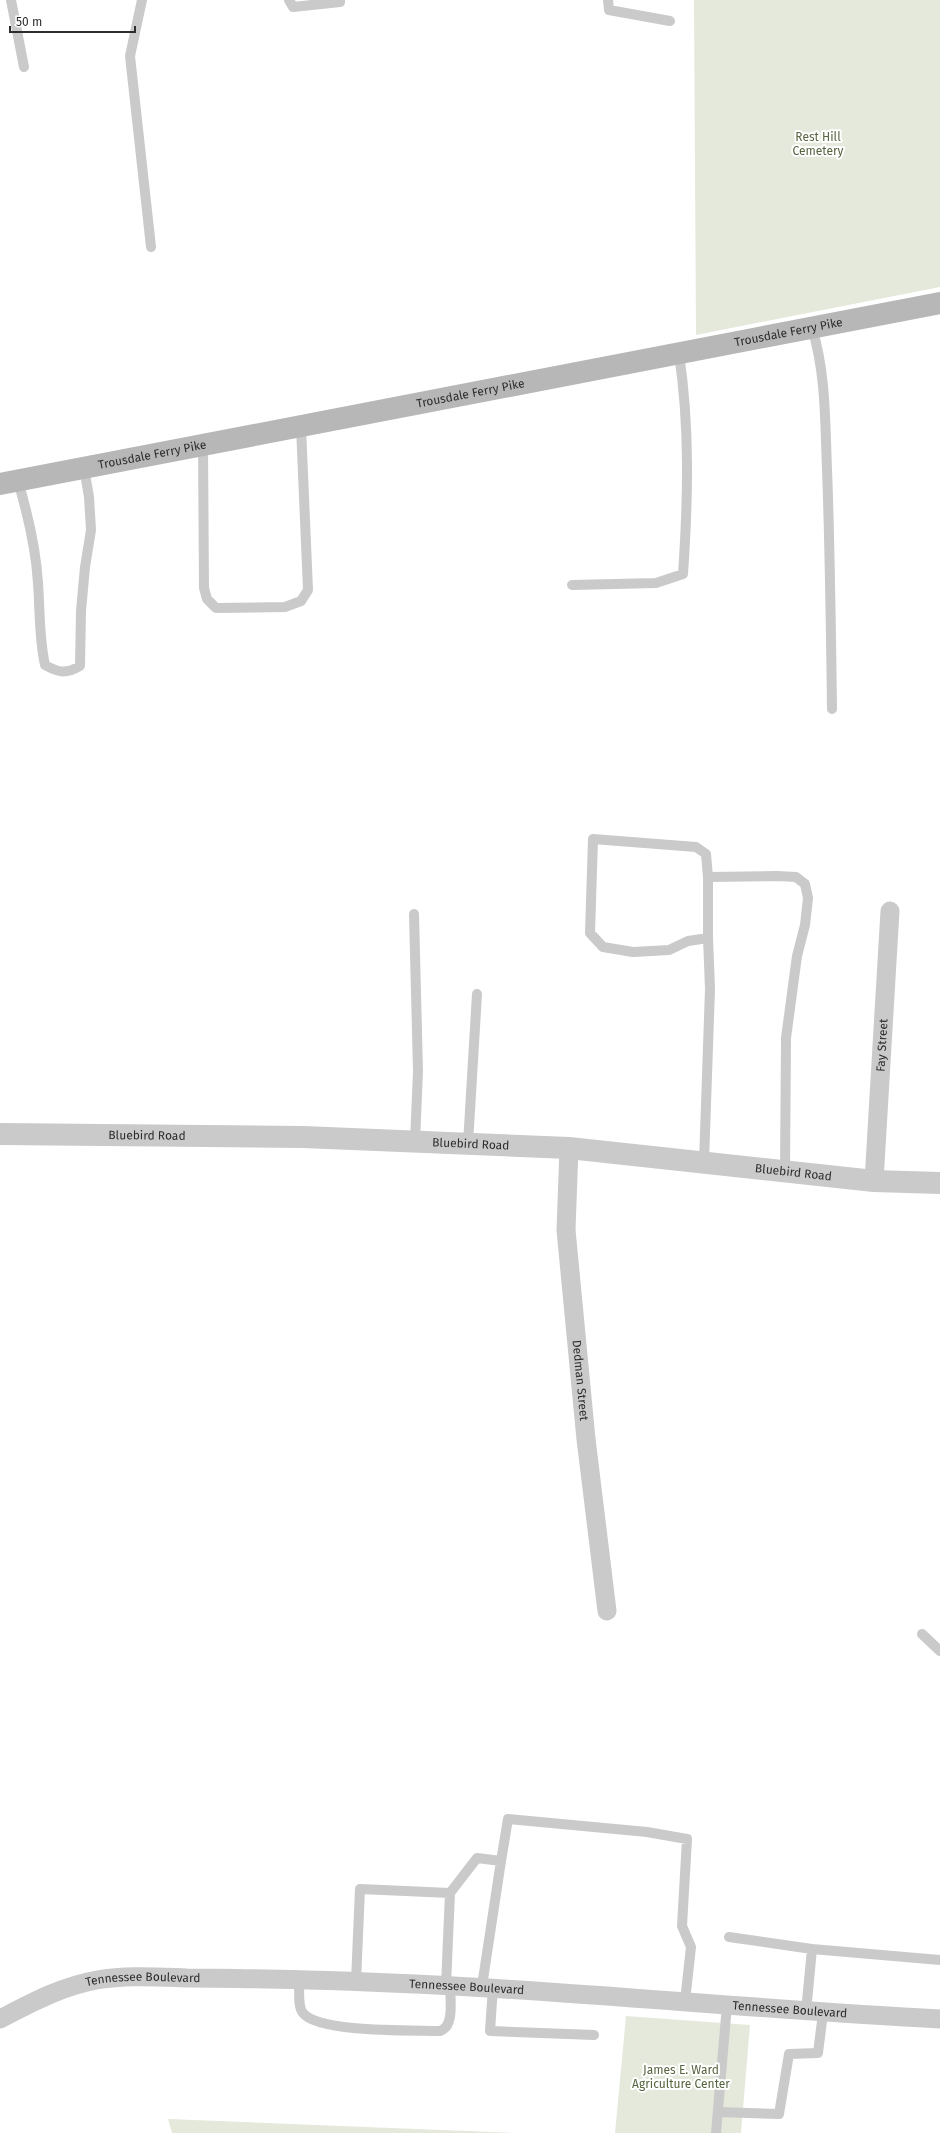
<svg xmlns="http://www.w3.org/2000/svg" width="940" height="2133" font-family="'Fira Sans',sans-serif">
  <rect width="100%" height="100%" fill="#fff"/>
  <path fill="#e5e9dc" d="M694,0H940V287L696,335Z
    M626,2016L750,2025L741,2133H615Z
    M168,2119L517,2133H172Z"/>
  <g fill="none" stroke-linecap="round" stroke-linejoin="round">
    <path stroke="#cacaca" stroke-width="10" d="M11,0L24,67
      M142,0L130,56L151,247
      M289,0L293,7L340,2V0
      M608,0L609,10L670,21
      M812,328C826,373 825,422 827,469C830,549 831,629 832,709
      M203,445L204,588L207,599L216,608L285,607L301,601L308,590L301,427
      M18,481C28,515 36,548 38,583C40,611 39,638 45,665C59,673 66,674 80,666L81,611L85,567L91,530L89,497L84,468
      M572,585L656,583L683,574C688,501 690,427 679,354
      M708,877L777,876L796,877L805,884L808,898L805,925L797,956L786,1038L785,1171
      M414,914L418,1071L415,1141
      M468,1144L477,994
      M704,1162L710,989L708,938V877L706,854L696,847L593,839L590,933L603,947L633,952L669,950L688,941L708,938
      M922,1634L940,1651
      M450,1893L477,1858L501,1861L508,1819L647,1832L687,1839L682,1926L691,1947L685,2001
      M729,1937L812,1949
      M299,1980C300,1989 297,2006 303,2013C318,2033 414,2030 440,2031C455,2026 450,1999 450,1985
      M356,1981L360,1889L450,1893L446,1985
      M482,1986L501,1861
      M493,1987L490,2031L594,2035
      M806,2012L812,1949L940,1960
      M718,2112L779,2114L789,2054L818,2053L823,2013
      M716,2133L727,2005"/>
    <g stroke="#cacaca" stroke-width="19">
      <path id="s1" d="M569,1148L566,1230L586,1439L607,1611"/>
      <path id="s2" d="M874,1181L890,911"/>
      <path id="s3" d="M0,2019C31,2003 62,1986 97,1980C126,1975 157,1977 187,1978C227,1978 267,1979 307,1980C518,1985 729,2008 940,2019"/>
    </g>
    <path stroke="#cacaca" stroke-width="22" id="s4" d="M0,1134L303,1137L569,1148L874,1181L940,1183"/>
    <path stroke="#b7b7b7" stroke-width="22" id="s5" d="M0,484L940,303"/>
  </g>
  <g text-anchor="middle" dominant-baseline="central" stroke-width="4" stroke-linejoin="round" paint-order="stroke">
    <g font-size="12" fill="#56643f" stroke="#fff">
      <text x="818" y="137">Rest Hill<tspan x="818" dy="14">Cemetery</tspan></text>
      <text x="681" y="2070">James E. Ward<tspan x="681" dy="14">Agriculture Center</tspan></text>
    </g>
    <g font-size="12" fill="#2d2d2d" stroke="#fff">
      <text stroke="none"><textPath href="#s5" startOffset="803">Trousdale Ferry Pike</textPath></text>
      <text stroke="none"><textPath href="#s5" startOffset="479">Trousdale Ferry Pike</textPath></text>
      <text stroke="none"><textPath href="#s5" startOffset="155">Trousdale Ferry Pike</textPath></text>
      <text stroke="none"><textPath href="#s2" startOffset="136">Fay Street</textPath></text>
      <text stroke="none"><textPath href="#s4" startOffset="147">Bluebird Road</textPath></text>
      <text stroke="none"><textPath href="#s4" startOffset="471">Bluebird Road</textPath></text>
      <text stroke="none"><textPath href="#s4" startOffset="795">Bluebird Road</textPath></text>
      <text stroke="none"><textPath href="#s1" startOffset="233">Dedman Street</textPath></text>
      <text stroke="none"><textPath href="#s3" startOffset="151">Tennessee Boulevard</textPath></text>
      <text stroke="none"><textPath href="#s3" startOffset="475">Tennessee Boulevard</textPath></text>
      <text stroke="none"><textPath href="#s3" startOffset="799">Tennessee Boulevard</textPath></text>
    </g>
  </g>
  <path d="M10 26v6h125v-6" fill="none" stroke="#2d2d2d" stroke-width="2"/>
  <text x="16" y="26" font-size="12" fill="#2d2d2d" stroke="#ffffff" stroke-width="3" paint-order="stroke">50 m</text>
</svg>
